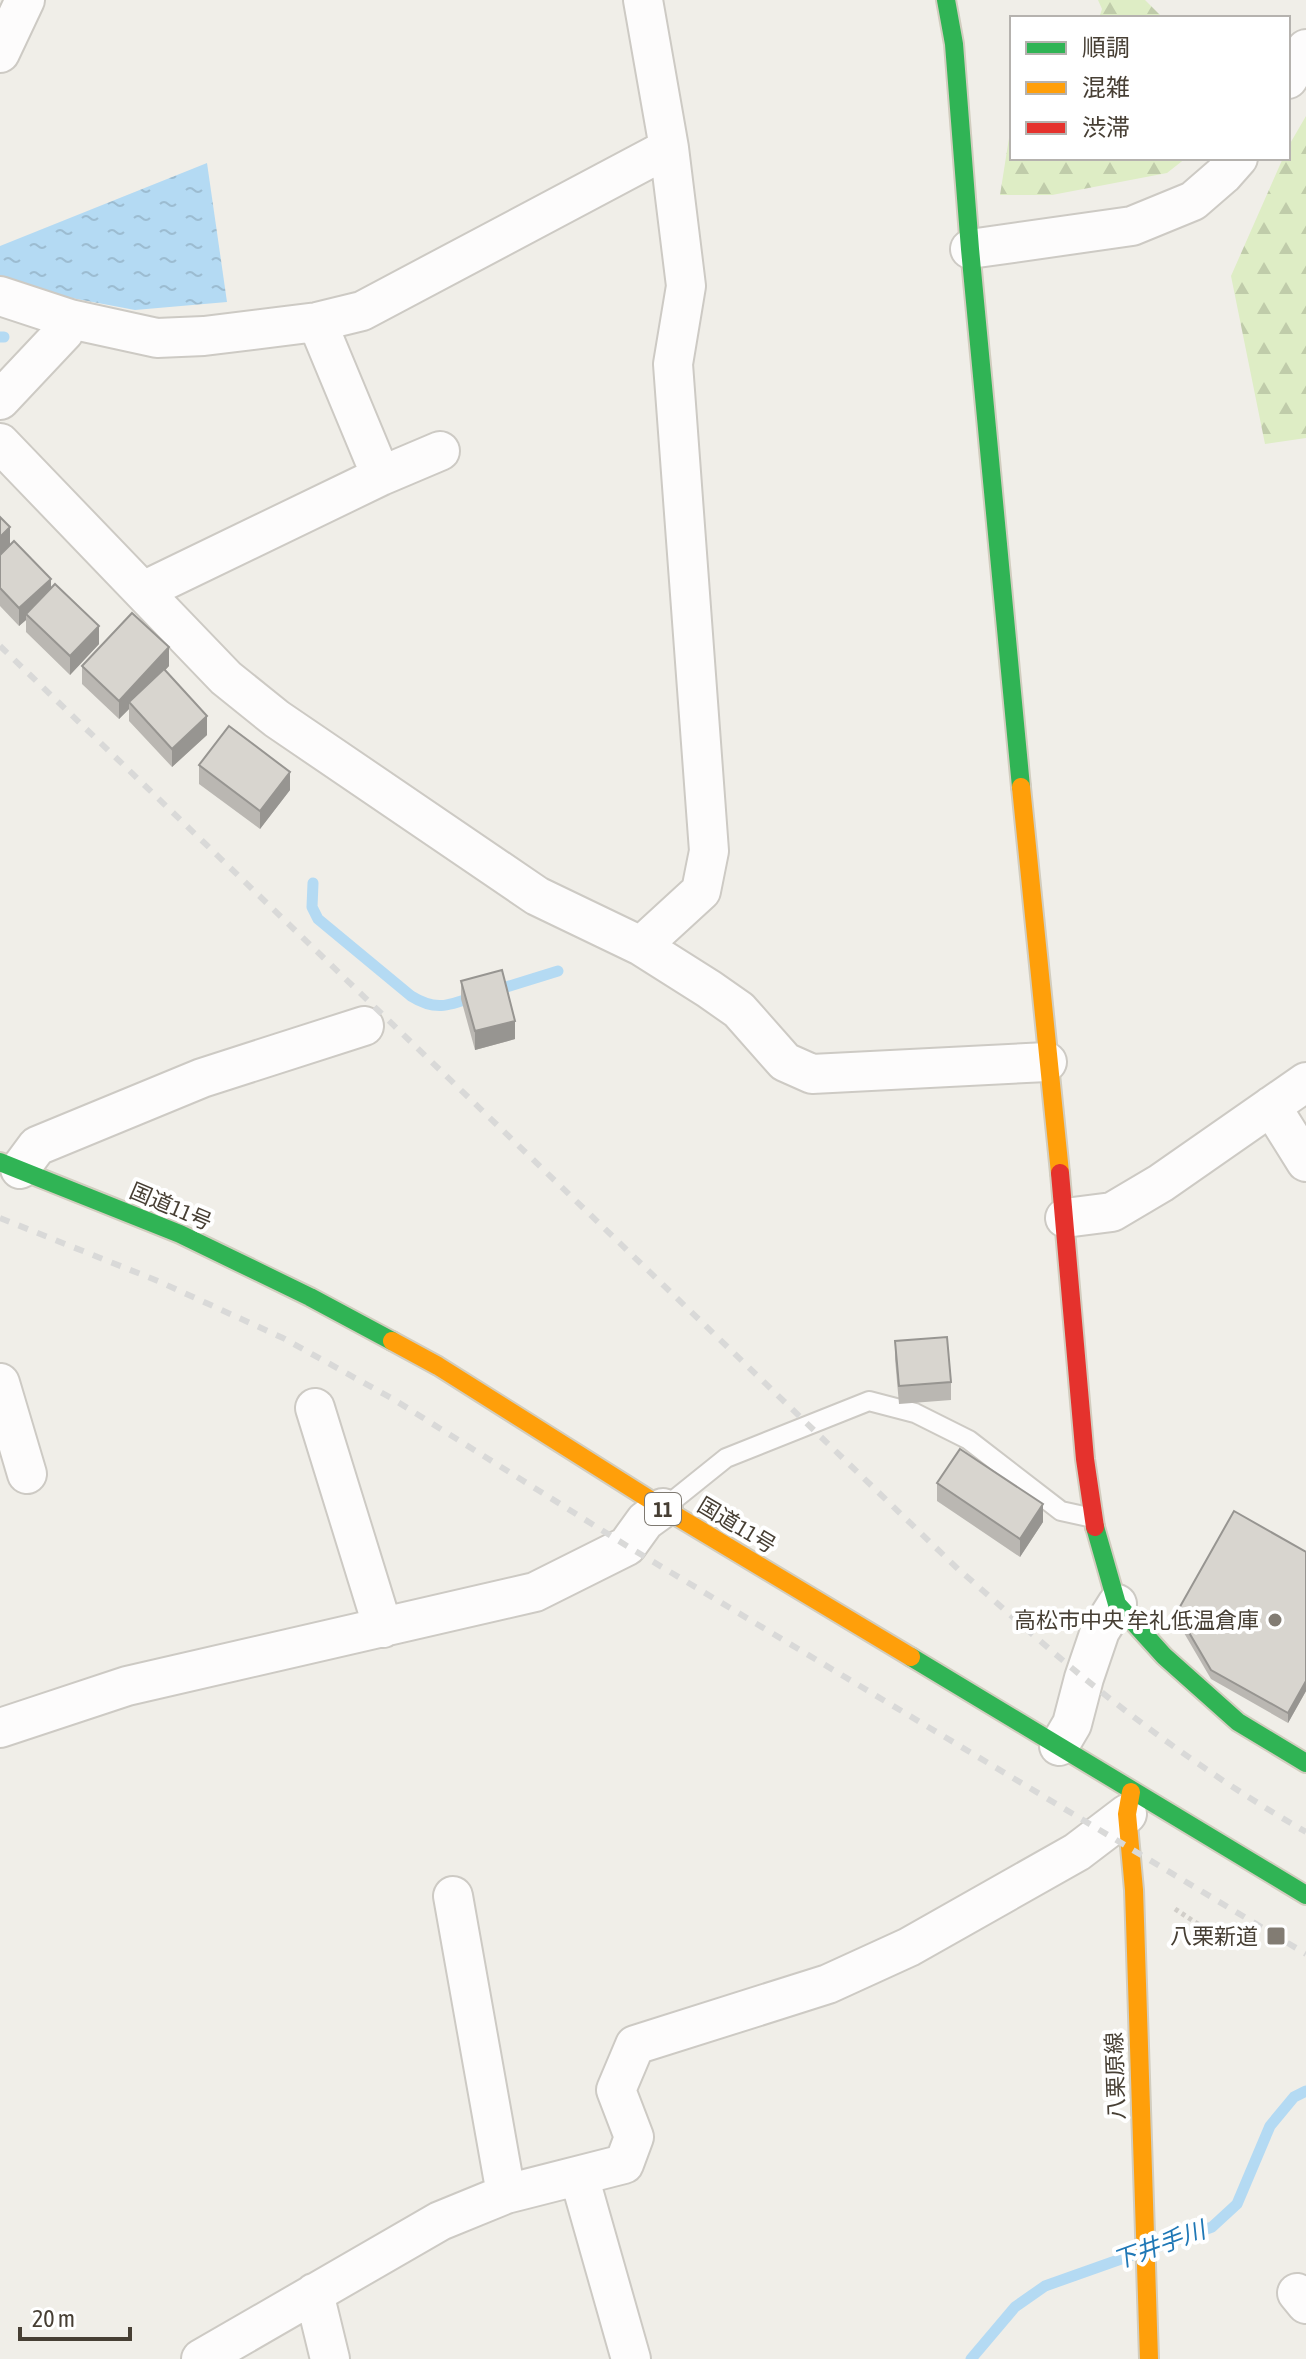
<svg xmlns="http://www.w3.org/2000/svg" width="1306" height="2359" font-family="'Asap Condensed','Noto Sans JP',sans-serif">
  <defs>
    <pattern id="forest-firs" width="22" height="20" patternUnits="userSpaceOnUse" patternTransform="scale(2)"><rect width="22" height="20" fill="#deedc5"/><path d="M5 1l3.5 6h-7zM16 11l3.5 6h-7z" fill="#c0ccaa"/></pattern>
    <pattern id="water-ripples" width="26" height="14" patternUnits="userSpaceOnUse" patternTransform="scale(2)"><rect width="26" height="14" fill="#b4daf3"/><path d="M2 4q2-2 4 0t4 0M15 11q2-2 4 0t4 0" fill="none" stroke="#9cbcd1"/></pattern>
  </defs>
  <rect width="100%" height="100%" fill="#f0eee8"/>
  <path fill="url(#forest-firs)" d="M1098,0H1145L1163,18H1099L1102,9Z
    M1306,116V438L1265,444L1231,276L1283,158H1288V147Z
    M1012,119V158H1186L1167,173L1052,195H1000Z"/>
  <path fill="url(#water-ripples)" d="M207,163L227,302L135,310L24,289L0,277V246Z"/>
  <g fill="none" stroke-linecap="round" stroke-linejoin="round">
    <path stroke="#b4daf3" stroke-width="11" d="M0,337H4
      M313,883L312,907L318,919L411,996C435,1011 448,1006 473,997
      M493,991L558,971
      M1154,2248L1212,2227L1237,2204L1270,2126L1294,2097L1306,2091
      M971,2359L1015,2307L1045,2286L1138,2253"/>
    <defs>
      <path id="lane" d="M665,1507L726,1458L869,1401L915,1413L969,1440L1061,1511L1093,1518"/>
      <path id="street" d="M0,53L25,0
        M1288,79L1306,49
        M970,249L1132,226L1193,201L1223,175L1238,158
        M0,296L70,319
        M317,322L381,476
        M0,400L64,332L70,319L157,338L204,336L317,322L362,311L669,148L643,0
        M0,443L226,678L277,719L537,896L641,946L709,989L739,1010L785,1062L812,1074L1047,1062
        M143,591L381,476L440,451
        M641,946L701,891L709,851L673,364L686,286L669,148
        M1271,1106L1306,1162
        M20,1169L37,1146L202,1078L364,1026
        M1065,1218L1112,1212L1161,1183L1306,1082
        M0,1383L27,1474
        M315,1408L383,1628
        M0,1728L127,1686L535,1592L627,1546L645,1521L663,1508
        M1059,1746L1072,1724L1084,1678L1100,1631L1117,1604
        M453,1896L506,2194
        M579,2176L631,2359
        M314,2293L330,2359
        M1297,2293L1306,2304
        M201,2359L440,2221L506,2194L624,2164L634,2137L616,2090L635,2045L828,1984L909,1947L1077,1852L1127,1814"/>
      <path id="fast" d="M946,0L954,44L970,249L1021,787
        M0,1162L180,1234L310,1297L392,1341
        M1095,1527L1117,1604L1164,1656L1238,1722L1306,1763
        M911,1657L1306,1895"/>
      <path id="slow" d="M1021,787L1060,1173
        M392,1341L438,1366L663,1508L911,1657
        M1131,1792L1127,1814L1134,1890L1149,2359"/>
      <path id="jam" d="M1060,1173L1085,1459L1095,1527"/>
    </defs>
    <use href="#lane" stroke="#cdcac4" stroke-width="22"/>
    <use href="#street" stroke="#cdcac4" stroke-width="42"/>
    <use href="#fast" stroke="#d2cdbf" stroke-width="22"/>
    <use href="#slow" stroke="#d2cdbf" stroke-width="22"/>
    <use href="#jam" stroke="#d2cdbf" stroke-width="22"/>
    <path stroke="#d1cec9" stroke-width="5" stroke-dasharray="4 4" stroke-linecap="butt" d="M1175,1909L1207,1930"/>
    <use href="#lane" stroke="#fdfcfc" stroke-width="18"/>
    <use href="#street" stroke="#fdfcfc" stroke-width="38"/>
    <use href="#fast" stroke="#30b455" stroke-width="18"/>
    <use href="#slow" stroke="#ff9f0a" stroke-width="18"/>
    <use href="#jam" stroke="#e5322d" stroke-width="18"/>
    <path stroke="#d9d9d8" stroke-width="6" stroke-dasharray="10 10" stroke-linecap="butt" d="M0,646L958,1569C1000,1605 1041,1643 1084,1678C1153,1734 1228,1787 1306,1832
      M0,1218L158,1281L283,1338L393,1399L627,1546L1306,1954"/>
  </g>
  <path fill="#bab7b2" d="M0,517L10,545L51,588L99,644L70,675L26,632V620L19,626L0,606Z
    M82,666H169L165,670L207,735L172,767L129,721V709L119,719L82,684Z
    M199,765L290,790L260,829L199,784Z
    M461,981L515,1039L475,1050L461,999Z
    M895,1341L951,1382V1400L899,1404L895,1359Z
    M937,1483L1043,1522L1020,1557L937,1501Z
    M1306,1552V1691L1288,1723L1211,1679L1177,1621V1612Z"/>
  <path fill="#979591" d="M10,527V546L0,555V537Z
    M51,579V597L26,614V620L19,626V608Z
    M99,626V644L70,675V656Z
    M169,647V666L132,706L129,702V709L119,719V701Z
    M207,716V735L172,767V749Z
    M290,772V790L260,829V811Z
    M515,1021V1039L475,1050V1031Z
    M1043,1504V1522L1020,1557V1539Z
    M1306,1681V1691L1288,1723V1713Z"/>
  <path fill="#d8d5cf" stroke="#979591" stroke-width="2" d="M0,517L10,527L0,537Z
    M14,541L51,579L19,608L0,588V555Z
    M55,584L99,626L70,656L26,614Z
    M132,613L169,647L119,701L82,666Z
    M164,669L207,716L172,749L129,702Z
    M229,726L290,772L260,811L199,765Z
    M502,970L515,1021L475,1031L461,981Z
    M947,1337L951,1382L899,1386L895,1341Z
    M960,1449L1043,1504L1020,1539L937,1483Z
    M1234,1511L1306,1552V1681L1288,1713L1211,1670L1177,1612Z"/>
  <g fill="#827c73" stroke="#fff" stroke-width="3">
    <circle cx="1275" cy="1620" r="8"/>
    <rect x="1266" y="1926" width="20" height="20" rx="4"/>
  </g>
  <g text-anchor="middle" dominant-baseline="central" stroke-width="8" stroke-linejoin="round" paint-order="stroke">
    <rect fill="#fff" stroke="#7e7971" stroke-width="2" x="645" y="1493" width="36" height="32" rx="6"/>
    <g font-size="20" font-weight="bold" fill="#473f34">
      <text x="663" y="1509">11</text>
    </g>
    <g font-size="22" fill="#473f34" stroke="#fff">
      <text transform="translate(171 1206) rotate(23)">国道11号</text>
      <text transform="translate(737 1525) rotate(31)">国道11号</text>
      <text transform="translate(1115 2076) rotate(-92)">八栗原線</text>
    </g>
    <g font-size="22" fill="#473f34" stroke="#fff" text-anchor="end">
      <text x="1259" y="1620">高松市中央 牟礼低温倉庫</text>
      <text x="1258" y="1936">八栗新道</text>
    </g>
    <g font-size="24" font-style="italic" fill="#2078b6" stroke="#fff">
      <text transform="translate(1159 2245) rotate(-20)">下井手川</text>
    </g>
  </g>
  <rect x="1010" y="16" width="280" height="144" fill="#ffffff" stroke="#b5b2ae" stroke-width="2"/>
  <rect x="1026" y="42" width="40" height="12" fill="#30b455" stroke="#b5b2ae" stroke-width="2"/>
  <text x="1082" y="56" font-size="24" fill="#473f34">順調</text>
  <rect x="1026" y="82" width="40" height="12" fill="#ff9f0a" stroke="#b5b2ae" stroke-width="2"/>
  <text x="1082" y="96" font-size="24" fill="#473f34">混雑</text>
  <rect x="1026" y="122" width="40" height="12" fill="#e5322d" stroke="#b5b2ae" stroke-width="2"/>
  <text x="1082" y="136" font-size="24" fill="#473f34">渋滞</text>
  <path d="M20 2327v12h110v-12" fill="none" stroke="#473f34" stroke-width="4"/>
  <text x="32" y="2327" font-size="24" fill="#473f34" stroke="#ffffff" stroke-width="6" paint-order="stroke">20 m</text>
</svg>
